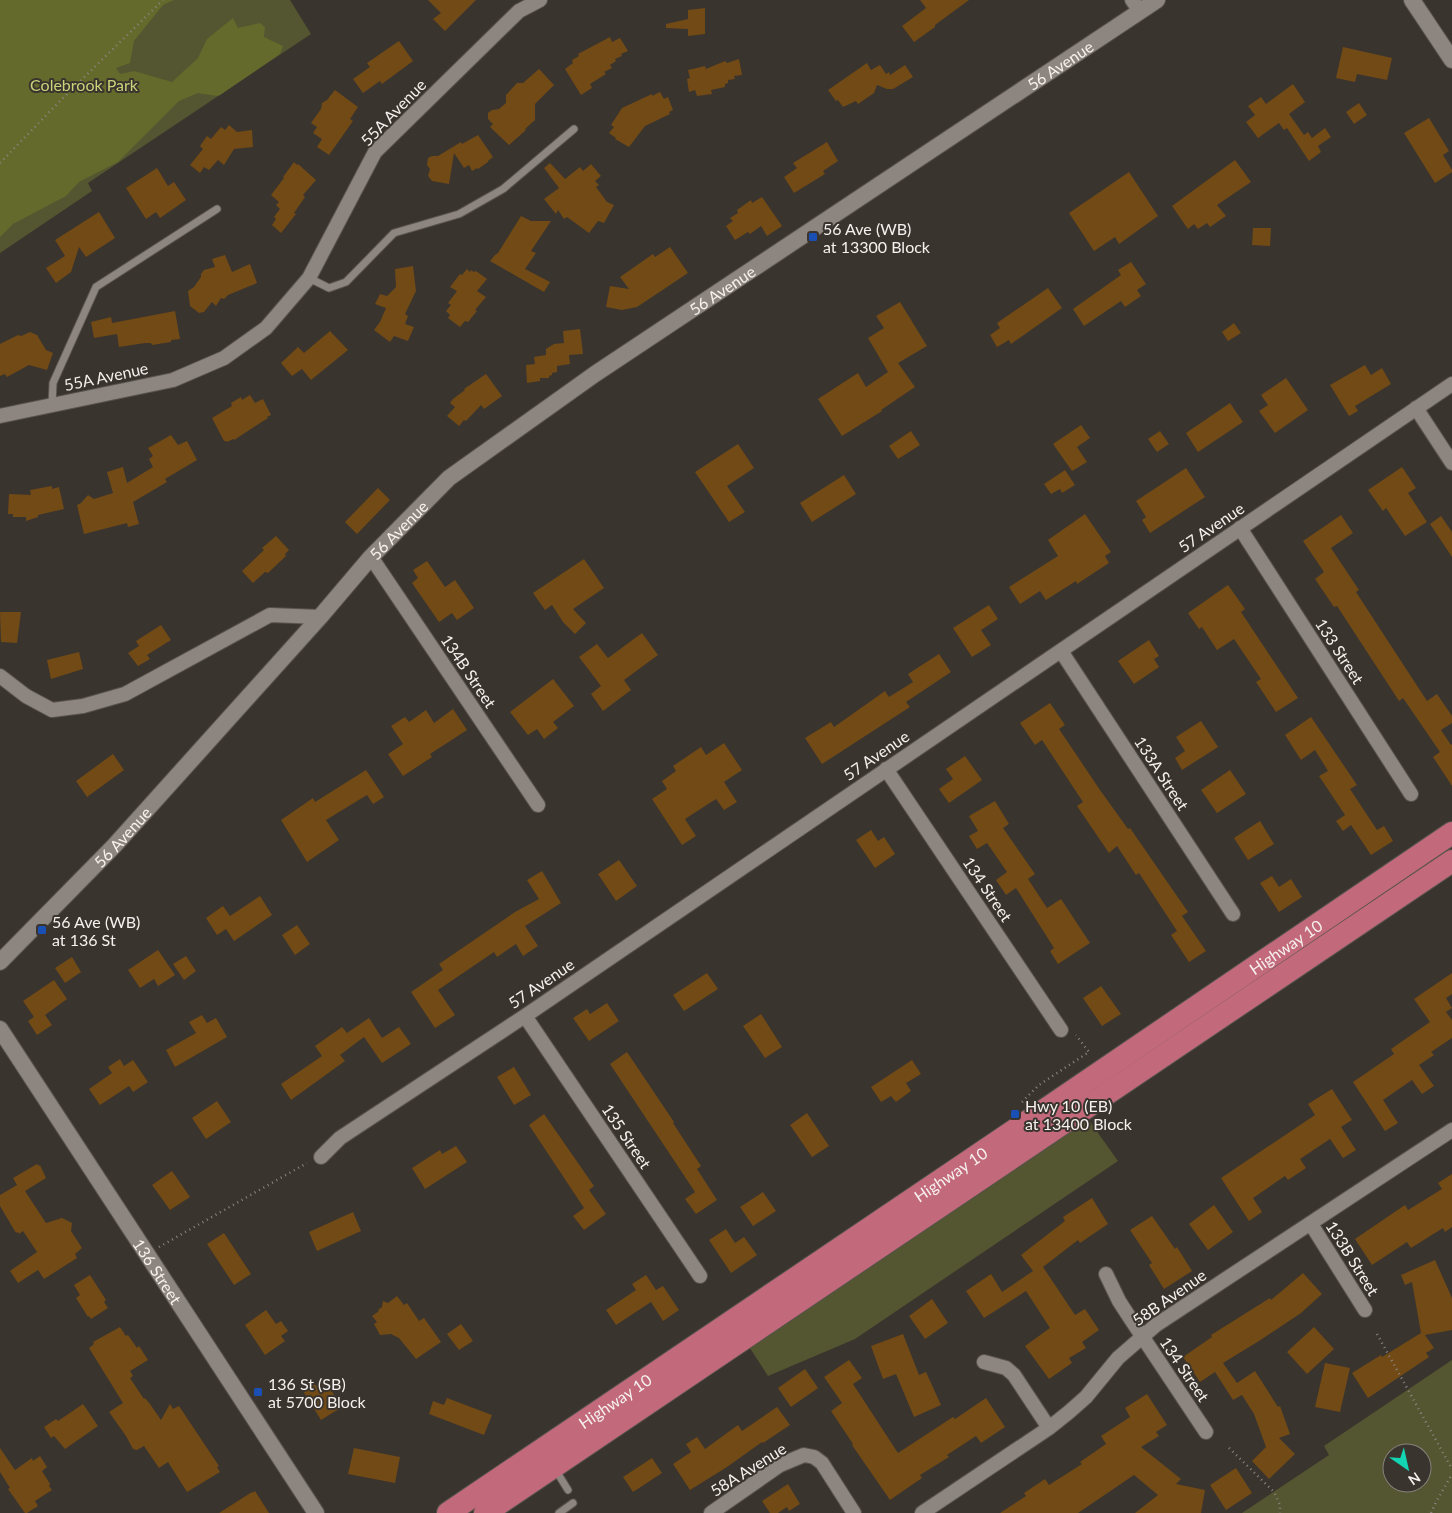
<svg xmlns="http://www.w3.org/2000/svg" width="1452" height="1513" font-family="Lato,sans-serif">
  <rect width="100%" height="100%" fill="#3a342e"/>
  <path fill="#535630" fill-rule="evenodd" d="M0,0H290L311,34L88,183L92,191L0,253Z
    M1088,1119L1118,1161L855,1339L768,1376L748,1345Z
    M1452,1360V1513H1242L1329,1455L1324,1446ZM1392,1453H1422V1483H1392Z"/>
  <path fill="#64692c" d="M0,0H174L163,5L134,41L130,63L116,68L120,74L134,71L172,82L198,58L207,39L233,18L238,28L260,23L265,27L264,37L283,46L280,54L220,95L217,96L198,93L179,101L118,162L79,182L66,196L13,224L0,237Z"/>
  <path fill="#714a16" d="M428,0H476L445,31L433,19L441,13Z
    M920,0H969L935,25V27L914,42L902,26L926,8Z
    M705,8V34L688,36V29L666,28V24L688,19V10Z
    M610,37L612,42L620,38L628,51L621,54L622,56L615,59L616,61L610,65L612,68L604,72L606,74L590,84L592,88L581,95L565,69L573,63L572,60L579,56L578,54Z
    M399,41L413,61L382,84L380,81L363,93L353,79L370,67L367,63Z
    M1343,47L1392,58L1387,80L1357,74L1355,82L1336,78Z
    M739,59L742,75L734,76L735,79L728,80V83L725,84V87L711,90L712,94L697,96L695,90L689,92L687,79L690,78L688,70L705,66L706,69L725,61L727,63Z
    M867,63L871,70L880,65L886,74L889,72L890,75L905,65L913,77L893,89H887L877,85L874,93L858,104L856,101L843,107L838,100L836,101L828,90Z
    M539,69L554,85L535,104V120L525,129L526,130L509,145L490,127L493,124L488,119V113L492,110L499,109L506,103V95L517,83H523Z
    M1293,84L1305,102L1289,114L1304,135L1308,132L1312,138L1325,128L1331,137L1318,146L1321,152L1309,161L1287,128L1284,130L1279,123L1258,138L1246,122L1255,115L1248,106L1261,97L1266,104Z
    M335,90L358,107L350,119L353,121L329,155L317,147L322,139L313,133L317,127L311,123L321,109L322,103L327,100Z
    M660,92L664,99L668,97L673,110L669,112L670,114L645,126L629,147L615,139L616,138L609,133L614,127L611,125L622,108L652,94V96Z
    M1359,103L1367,115L1354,124L1346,112Z
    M1429,118L1449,151L1443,155L1452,170V172L1435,183L1404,133Z
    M229,125L237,132L252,130L253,147L234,149L224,165L218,160L209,170L204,167L200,173L190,165L203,149L200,146L207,136L211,139L221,127L225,130Z
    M478,135L493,157L488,161V162L478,169L477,168L472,171L469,165L464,168L454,153L449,184L432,181L428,176L430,169L427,165L428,158L432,156H438L461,142L462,144Z
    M827,142L838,161L823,171L825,174L794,193L784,177L797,168L793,163Z
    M1235,160L1251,182L1217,205L1226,216L1210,227L1207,223L1198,229L1194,224L1188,229L1172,206Z
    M294,162L297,165L298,164L316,180L303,195L305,197L294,213L296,214L281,233L272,225L276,219L274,217L280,209L276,205L279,202L271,195L284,178L283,177Z
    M550,163L565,179L580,167L583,171L591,164L601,176L595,181L599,185L596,187L607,202L614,205L604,223L598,221L589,233L567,217L564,219L558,210L556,214L544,199L559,188L544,168Z
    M157,168L168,186L174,182L186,200L160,218L156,212L146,219L126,188Z
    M1129,172L1158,216L1119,244L1115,237L1094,251L1069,213Z
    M762,197L782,226L767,236L761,226L750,234L748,232L735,240L726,226L733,221L730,218L738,213L737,210L751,200L752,203Z
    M99,212L115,238L86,257L79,247L71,272L56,283L46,268L65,256L55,240Z
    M521,216L531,221H551L531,251L536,253L525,269L550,282L544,292L490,261L495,255L498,253Z
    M1253,228H1271L1270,246L1252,245Z
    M670,247L688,273L637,307L622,310L606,307L610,286L629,289L620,277L653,254L655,257Z
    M225,255L232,272L250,264L257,283L228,295L224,299L221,298L216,306L212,302L204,312L199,313L190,306L188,291L194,287L201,277V274L204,270L215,267L212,259Z
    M1131,262L1146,284L1137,290L1141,296L1125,307L1121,301L1084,326L1073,309L1121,275L1118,270Z
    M413,266L416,291L405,314L408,316L405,324L414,327L408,341L394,336L390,342L374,330L380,322L386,308L375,304L380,294L387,296L396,287L395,269Z
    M467,269L470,272L471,270L474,272L476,271L487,279L477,291L486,297L475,310L477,311L468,322L465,321L460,327L448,318L450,315L446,311L451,305L448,303L457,291L450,287L460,274L462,275Z
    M1048,288L1062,308L1011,344L1009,340L997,347L990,335L1000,328L997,323Z
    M900,302L927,346L898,363L915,387L881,410L882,411L842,436L818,399L858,373L866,387L888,372L868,338L884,328L876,316Z
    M175,311L180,339L171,340V342L152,345L151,343H145L119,347L117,334L94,338L91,322L111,317L112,323Z
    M1234,323L1241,333L1228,341L1222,332Z
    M580,329L583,354L569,355L570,364L557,366V372L552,373V375L549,376V378H540V381L527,383L526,365L535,364L534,357L546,355V349L554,344L564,343L563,331Z
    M330,331L348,350L311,380L302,369L292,376L281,363L298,347L304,353Z
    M30,332L37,335L46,350L53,353L47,370L29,365L7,377L5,374L0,376V344L18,335L21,336Z
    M1365,365L1371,375L1382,368L1391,384L1355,406L1358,411L1349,416L1330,385Z
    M486,374L502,396L484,409L481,405L466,421L464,420L459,426L447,416L455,407L450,403L453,399L465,390L464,389Z
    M1286,378L1308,410L1275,433L1259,411L1268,405L1261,395Z
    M250,395L255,403L263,399L271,415L267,417L268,418L234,440L233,439L227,442L226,441H224L212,418L232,406L231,403L241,397L242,400Z
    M1230,403L1243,422L1198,452L1186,433Z
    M1081,425L1090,438L1077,447L1087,462L1072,471L1053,444Z
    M911,431L920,445L898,459L889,446Z
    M1160,431L1169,444L1157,452L1148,439Z
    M171,435L178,445L187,441L197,460L165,479L167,482L133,502L139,524L128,527L127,523L84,534L77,505L81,503L88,495L94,499L113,493L107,472L123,467L127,483L153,467L149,459L153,456L148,448Z
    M738,444L754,468L727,486L745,512L729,522L695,472Z
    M1402,467L1416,488L1408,493L1427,522L1405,536L1386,508L1383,511L1368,490Z
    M1186,468L1205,497L1150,533L1142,520L1146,517L1136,501Z
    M1065,470L1075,485L1062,493L1060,489L1051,494L1044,484Z
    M844,475L856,494L812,522L800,503Z
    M52,486V489L59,487L64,509L38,515V517L26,521V517H13V514H8L9,494L31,495L30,490Z
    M378,488L390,500L357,534L345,522Z
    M1085,514L1111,552L1105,556L1109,563L1077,584L1076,581L1046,600L1040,591L1020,604L1009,587L1058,556L1048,540Z
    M1341,515L1353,533L1331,548L1359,590L1356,592L1427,701L1437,694L1452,716V723L1441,730L1451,745L1452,744V786L1433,757L1440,752L1403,698L1399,701L1337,606L1334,607L1315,579L1324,572L1303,541Z
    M1441,516L1452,532V557L1430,524Z
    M276,536L289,550L285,554L286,556L268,573L265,572L253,583L242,571L264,550L262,548Z
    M584,559L604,588L573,609L586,623L575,634L563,622L552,605L545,610L533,593Z
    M427,561L445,587L455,580L474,608L457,620L452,613L439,622L412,583L418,578L413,570Z
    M1228,585L1245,609L1241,612L1298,698L1276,712L1256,682L1261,679L1234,639L1217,650L1202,627L1199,629L1188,613Z
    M989,605L998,619L981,630L991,645L972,657L953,628Z
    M0,612H21L17,643L1,642Z
    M161,625L171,640L147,655L150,659L138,666L128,653L139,646L136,641Z
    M642,633L658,655L624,680L631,690L603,711L591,694L601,686L579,657L597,644L608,658Z
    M1149,640L1159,656L1154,659L1159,667L1134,684L1118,661Z
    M79,652L83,669L51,679L47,660Z
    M939,654L951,672L906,702L910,707L822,764L805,738L831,722L834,727L885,691L889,697L913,682L908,674Z
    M553,679L574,706L553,722L558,728L544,739L537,729L528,735L510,712Z
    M1050,703L1065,725L1059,729L1100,790L1128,829L1130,828L1188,912L1182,916L1206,951L1189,962L1171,935L1177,931L1139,873L1136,875L1117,846L1109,853L1077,806L1083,802L1042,740L1035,745L1020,723Z
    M453,709L467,730L430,754L432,757L403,776L388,754L403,744L391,726L405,717L409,722L426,710L434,723Z
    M1311,717L1357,785L1350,789L1377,830L1384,826L1393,841L1371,855L1351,825L1343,831L1336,821L1345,815L1319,776L1328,771L1315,750L1301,760L1285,735Z
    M1201,721L1218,747L1182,770L1175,758L1185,751L1176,737Z
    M724,743L742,770L724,782L737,802L724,810L716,799L685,819L696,836L682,845L652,799L667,789L662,781L676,771L673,766L701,747L706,755Z
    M113,754L124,770L87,797L76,781Z
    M965,756L982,780L949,803L939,789L953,779L946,769Z
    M366,770L384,797L373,804L367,795L326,820L339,840L307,862L281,820L313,798L315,802Z
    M1230,770L1246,794L1217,813L1201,790Z
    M995,801L1009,824L1003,828L1035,874L1028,879L1047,908L1061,899L1090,943L1058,964L1050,951L1054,948L1016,888L1006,895L996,880L1007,872L987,843L977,849L969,836L978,831L969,816Z
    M1260,821L1274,844L1248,860L1234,838Z
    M871,830L878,841L884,837L895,854L875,868L856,840Z
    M619,860L637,886L616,901L598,874Z
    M542,871L561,903L525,926L538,946L523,956L516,944L497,957L494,952L438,990L455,1015L435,1028L411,992L443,970L439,964L515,912L539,899L527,880Z
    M1272,876L1279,887L1291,879L1302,897L1279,912L1260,883Z
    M260,896L272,915L234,941L226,929L217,935L206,918L223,906L230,916Z
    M297,925L310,944L295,955L282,935Z
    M158,950L175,975L158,986L154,979L140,988L128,970Z
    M186,956L196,971L184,980L173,964Z
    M72,957L81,972L65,983L55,968Z
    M707,973L718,989L684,1011L673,995Z
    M1452,973V994L1446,998L1452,1008L1446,1012L1452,1020V1038L1431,1052L1434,1055L1419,1065L1434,1086L1422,1094L1412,1080L1383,1100L1398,1123L1385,1131L1353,1082L1394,1054L1391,1049L1430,1022L1414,999Z
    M54,980L67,999L45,1015L52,1025L37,1035L28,1021L34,1017L23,1001Z
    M1101,986L1121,1014L1102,1026L1083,998Z
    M607,1003L619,1021L589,1041L573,1018L587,1009L590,1014Z
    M761,1014L782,1047L765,1058L743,1026Z
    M202,1015L207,1023L216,1018L227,1037L175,1067L166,1050L196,1033L189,1022Z
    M369,1018L382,1038L399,1027L411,1044L382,1063L364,1037L340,1055L345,1061L291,1100L281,1084L322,1056L315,1046L342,1027L347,1033Z
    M627,1052L674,1122L673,1123L701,1166L697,1169L717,1200L696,1214L685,1199L695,1192L610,1064Z
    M120,1059L124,1066L133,1060L148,1082L133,1092L129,1086L100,1105L89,1089L112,1073L108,1067Z
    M912,1060L921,1074L906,1083L911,1091L896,1102L891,1096L881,1102L871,1087Z
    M514,1067L531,1095L514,1105L497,1077Z
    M1332,1089L1352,1120L1341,1127L1356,1150L1343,1158L1330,1139L1300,1159L1306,1168L1288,1180L1285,1176L1253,1198L1262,1212L1249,1221L1221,1178L1315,1115L1308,1104Z
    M217,1101L231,1122L206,1139L192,1118Z
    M807,1113L829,1146L812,1157L790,1125Z
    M544,1114L594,1186L589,1190L606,1214L584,1230L573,1216L584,1208L529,1125Z
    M456,1146L467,1162L425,1189L412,1168L440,1150L442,1154Z
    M37,1164L39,1166L40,1165L46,1178L25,1191L46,1223L62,1218L72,1223L71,1231L82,1248L75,1254L77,1258L44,1279L38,1270L18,1283L10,1271L37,1252L23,1231L19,1234L18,1232L16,1233L0,1206V1195L17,1185L13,1178Z
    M172,1171L190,1197L170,1210L152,1185Z
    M1452,1174V1227L1445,1232L1443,1228L1411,1248L1407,1242L1372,1265L1355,1239L1405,1205L1408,1210L1442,1189L1438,1183Z
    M763,1192L776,1211L753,1226L740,1207Z
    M1092,1198L1108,1224L1080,1243L1078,1240L1043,1267L1075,1315L1085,1309L1099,1330L1082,1342L1086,1348L1069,1358L1072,1363L1049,1379L1025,1346L1050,1328L1026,1291L984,1318L966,1291L991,1274L1002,1292L1033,1271L1021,1255L1065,1221L1063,1217Z
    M1214,1205L1233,1232L1208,1250L1189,1224Z
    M353,1212L361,1231L317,1251L309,1232Z
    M1152,1216L1175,1249L1177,1247L1192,1271L1164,1289L1149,1265L1152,1263L1130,1230Z
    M726,1229L735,1243L744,1237L757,1255L731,1273L709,1240Z
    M224,1233L251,1274L234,1285L207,1244Z
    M1435,1260L1452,1298V1330L1425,1335L1434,1348L1426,1353L1429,1357L1368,1398L1352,1373L1381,1355L1382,1357L1421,1333L1412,1282L1405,1285L1401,1275Z
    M1303,1273L1322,1294L1301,1313L1259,1341L1223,1363L1237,1383L1255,1371L1278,1407L1280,1406L1290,1434L1279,1438L1295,1454L1269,1479L1252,1461L1266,1447L1254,1414L1242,1395L1233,1400L1215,1372L1200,1382L1183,1357L1212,1337L1211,1335L1270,1298L1271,1300Z
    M90,1275L106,1300L104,1302L108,1308L91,1319L89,1316L88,1317L76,1298L80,1295L74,1285Z
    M646,1275L656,1290L663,1286L679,1310L663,1321L651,1302L616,1325L606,1310L636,1290L632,1284Z
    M397,1296L404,1305L407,1303L419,1321L424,1318L441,1342L416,1359L399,1338L391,1334L380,1335L374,1324L377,1322L372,1316L379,1311L378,1310L382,1307L383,1301L388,1303Z
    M932,1299L948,1323L925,1339L909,1316Z
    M266,1310L276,1324L281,1321L288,1331L281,1336L285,1341L265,1355L245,1325Z
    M461,1324L473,1341L459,1350L447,1334Z
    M120,1327L126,1336L128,1335L137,1348L139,1346L148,1360L130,1371L133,1376L130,1378L144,1399L145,1398L150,1404L161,1420L170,1404L173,1409L179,1406L219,1466L217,1467L220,1472L187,1492L168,1462L159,1468L144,1446L137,1450L133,1449L126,1436L109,1412L123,1403L89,1348L94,1344L93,1342Z
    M1314,1327L1334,1349L1307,1374L1287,1352Z
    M903,1334L919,1375L926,1372L941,1405L914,1417L896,1374L883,1379L871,1346Z
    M849,1360L862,1378L853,1384L898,1453L953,1417L955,1419L986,1398L1005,1427L981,1443L976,1436L947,1455L949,1457L920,1475L922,1478L890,1500L852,1445L853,1444L831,1411L842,1403L824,1377Z
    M1325,1363L1350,1368L1340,1412L1315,1407Z
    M805,1369L818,1388L791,1407L778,1388Z
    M311,1379L316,1386L325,1381L342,1407L321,1420L300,1386Z
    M1147,1394L1167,1425L1156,1432L1159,1436L1141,1447L1181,1479L1176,1484L1205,1490L1201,1513H1135L1158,1495L1134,1475L1078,1513H1000L1026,1496L1024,1493L1045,1479L1049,1485L1082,1464L1080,1462L1106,1444L1101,1436L1130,1417L1125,1408Z
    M447,1398L492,1415L484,1435L429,1414L433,1401L444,1405Z
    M83,1404L98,1426L65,1449L54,1436L51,1438L44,1427L56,1419L58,1421Z
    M777,1407L790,1425L763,1443L762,1442L727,1467L690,1490L673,1464L691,1452L686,1444L697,1437L705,1449L738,1425L742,1431Z
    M0,1448L15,1470L32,1458L33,1461L40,1456L47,1467L42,1471L50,1484L49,1486L52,1490L35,1501L38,1506L27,1513H25L8,1489L10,1488L0,1472Z
    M354,1448L400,1457L395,1483L348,1474Z
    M652,1458L662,1473L633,1492L623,1477Z
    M1236,1468L1252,1493L1226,1510L1210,1485Z
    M788,1484L800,1504L789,1511L787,1507L778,1513H770L762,1501Z
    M255,1491L269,1513H219L252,1492V1493Z"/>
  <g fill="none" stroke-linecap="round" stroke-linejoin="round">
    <defs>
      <path id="service" d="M309,278L329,288L346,282L394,233L459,214L503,189L574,129
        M52,405L53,383L96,287L217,209
        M555,1469L568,1490
        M559,1513L573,1503"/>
      <path id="minor" d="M1132,0L1140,11
        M1416,408L1452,463
        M0,416L173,380L224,358L266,328L309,278L375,152L519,11L540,0
        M1240,528L1411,794
        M371,557L538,805
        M1061,651L1233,914
        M0,676L26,696L52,710L83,706L125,694L270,615L320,617
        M886,769L1061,1030
        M525,1016L700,1276
        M321,1157L340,1138L525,1016L1452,384
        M1311,1224L1365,1310
        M1106,1274L1119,1301L1130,1318L1206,1432
        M984,1362L1006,1368L1014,1375L1049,1428
        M711,1513L780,1465L804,1455L814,1457L822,1463L854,1513
        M922,1513L1049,1428L1069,1412L1086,1397L1118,1358L1156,1325L1452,1130"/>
      <g id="tertiary">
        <path d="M1412,0L1452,60"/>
        <path id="s1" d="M0,962L114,846L320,617L371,557L449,478L595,374L1157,0"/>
        <path id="s2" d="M0,1029L316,1513"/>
      </g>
      <g id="trunk">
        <path id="s3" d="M448,1513L1043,1111L1452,833"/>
        <path d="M485,1513L1452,861"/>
      </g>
    </defs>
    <use href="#service" stroke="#59534e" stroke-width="9"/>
    <use href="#minor" stroke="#59534e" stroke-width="16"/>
    <use href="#tertiary" stroke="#59534e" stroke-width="18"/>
    <use href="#trunk" stroke="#59534e" stroke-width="24"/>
    <path stroke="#8c8681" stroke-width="2.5" stroke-dasharray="1 4" stroke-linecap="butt" d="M0,163L61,100L163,0
      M1022,1102L1039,1085L1089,1052L1076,1035
      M159,1247L307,1163
      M1377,1334L1452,1469
      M1229,1448L1274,1492L1280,1505V1513
      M1431,1513L1436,1502L1452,1474"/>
    <use href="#service" stroke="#8d857f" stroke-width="7"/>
    <use href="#minor" stroke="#8d857f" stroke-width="14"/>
    <use href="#tertiary" stroke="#8d857f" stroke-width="16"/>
    <use href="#trunk" stroke="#c26a7c" stroke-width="22"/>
  </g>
  <g fill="#1a4fb4" stroke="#3a342e" stroke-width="2">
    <rect x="808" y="232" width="10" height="10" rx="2.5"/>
    <rect x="37" y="925" width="10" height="10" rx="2.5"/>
    <rect x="1010" y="1109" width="10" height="10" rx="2.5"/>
    <rect x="253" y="1387" width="10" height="10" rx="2.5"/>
  </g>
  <g text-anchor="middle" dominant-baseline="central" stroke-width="4" stroke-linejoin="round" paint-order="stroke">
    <g font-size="16" fill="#f6f1ee" stroke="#3a342e">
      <text stroke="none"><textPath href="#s1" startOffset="1398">56 Avenue</textPath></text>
      <text transform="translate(393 112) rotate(-46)">55A Avenue</text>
      <text stroke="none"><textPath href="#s1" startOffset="992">56 Avenue</textPath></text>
      <text transform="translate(106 376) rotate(-12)">55A Avenue</text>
      <text transform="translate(1211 527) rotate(-34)">57 Avenue</text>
      <text stroke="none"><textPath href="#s1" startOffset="588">56 Avenue</textPath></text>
      <text transform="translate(1340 651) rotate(57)">133 Street</text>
      <text transform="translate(469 671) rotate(56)">134B Street</text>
      <text transform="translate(876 755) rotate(-34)">57 Avenue</text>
      <text transform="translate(1162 773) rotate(57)">133A Street</text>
      <text stroke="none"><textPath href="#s1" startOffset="175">56 Avenue</textPath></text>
      <text transform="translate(988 889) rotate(56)">134 Street</text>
      <text stroke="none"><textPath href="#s3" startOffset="1011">Highway 10</textPath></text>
      <text transform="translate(541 983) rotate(-34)">57 Avenue</text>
      <text transform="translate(627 1136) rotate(56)">135 Street</text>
      <text stroke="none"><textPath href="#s3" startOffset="606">Highway 10</textPath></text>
      <text transform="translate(1353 1258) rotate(58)">133B Street</text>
      <text stroke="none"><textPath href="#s2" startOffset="289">136 Street</textPath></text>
      <text transform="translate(1169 1297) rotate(-35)">58B Avenue</text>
      <text transform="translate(1185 1369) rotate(56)">134 Street</text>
      <text stroke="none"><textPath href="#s3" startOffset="201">Highway 10</textPath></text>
      <text transform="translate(748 1469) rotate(-32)">58A Avenue</text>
    </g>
    <g font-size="16" fill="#cbd37a" stroke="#3a342e">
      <text x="84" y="84">Colebrook Park</text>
    </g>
    <g font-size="16" fill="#f6f1ee" stroke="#3a342e" text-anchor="start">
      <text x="823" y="228">56 Ave (WB)<tspan x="823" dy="18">at 13300 Block</tspan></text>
      <text x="52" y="921">56 Ave (WB)<tspan x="52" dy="18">at 136 St</tspan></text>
      <text x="1025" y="1105">Hwy 10 (EB)<tspan x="1025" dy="18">at 13400 Block</tspan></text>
      <text x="268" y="1383">136 St (SB)<tspan x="268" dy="18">at 5700 Block</tspan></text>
    </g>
  </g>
  <g transform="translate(1407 1468) rotate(146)"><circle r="24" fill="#3a342e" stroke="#85807b"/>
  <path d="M0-4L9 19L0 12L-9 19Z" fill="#13d5b3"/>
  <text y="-8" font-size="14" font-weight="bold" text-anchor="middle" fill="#f6f1ee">N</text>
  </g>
</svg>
